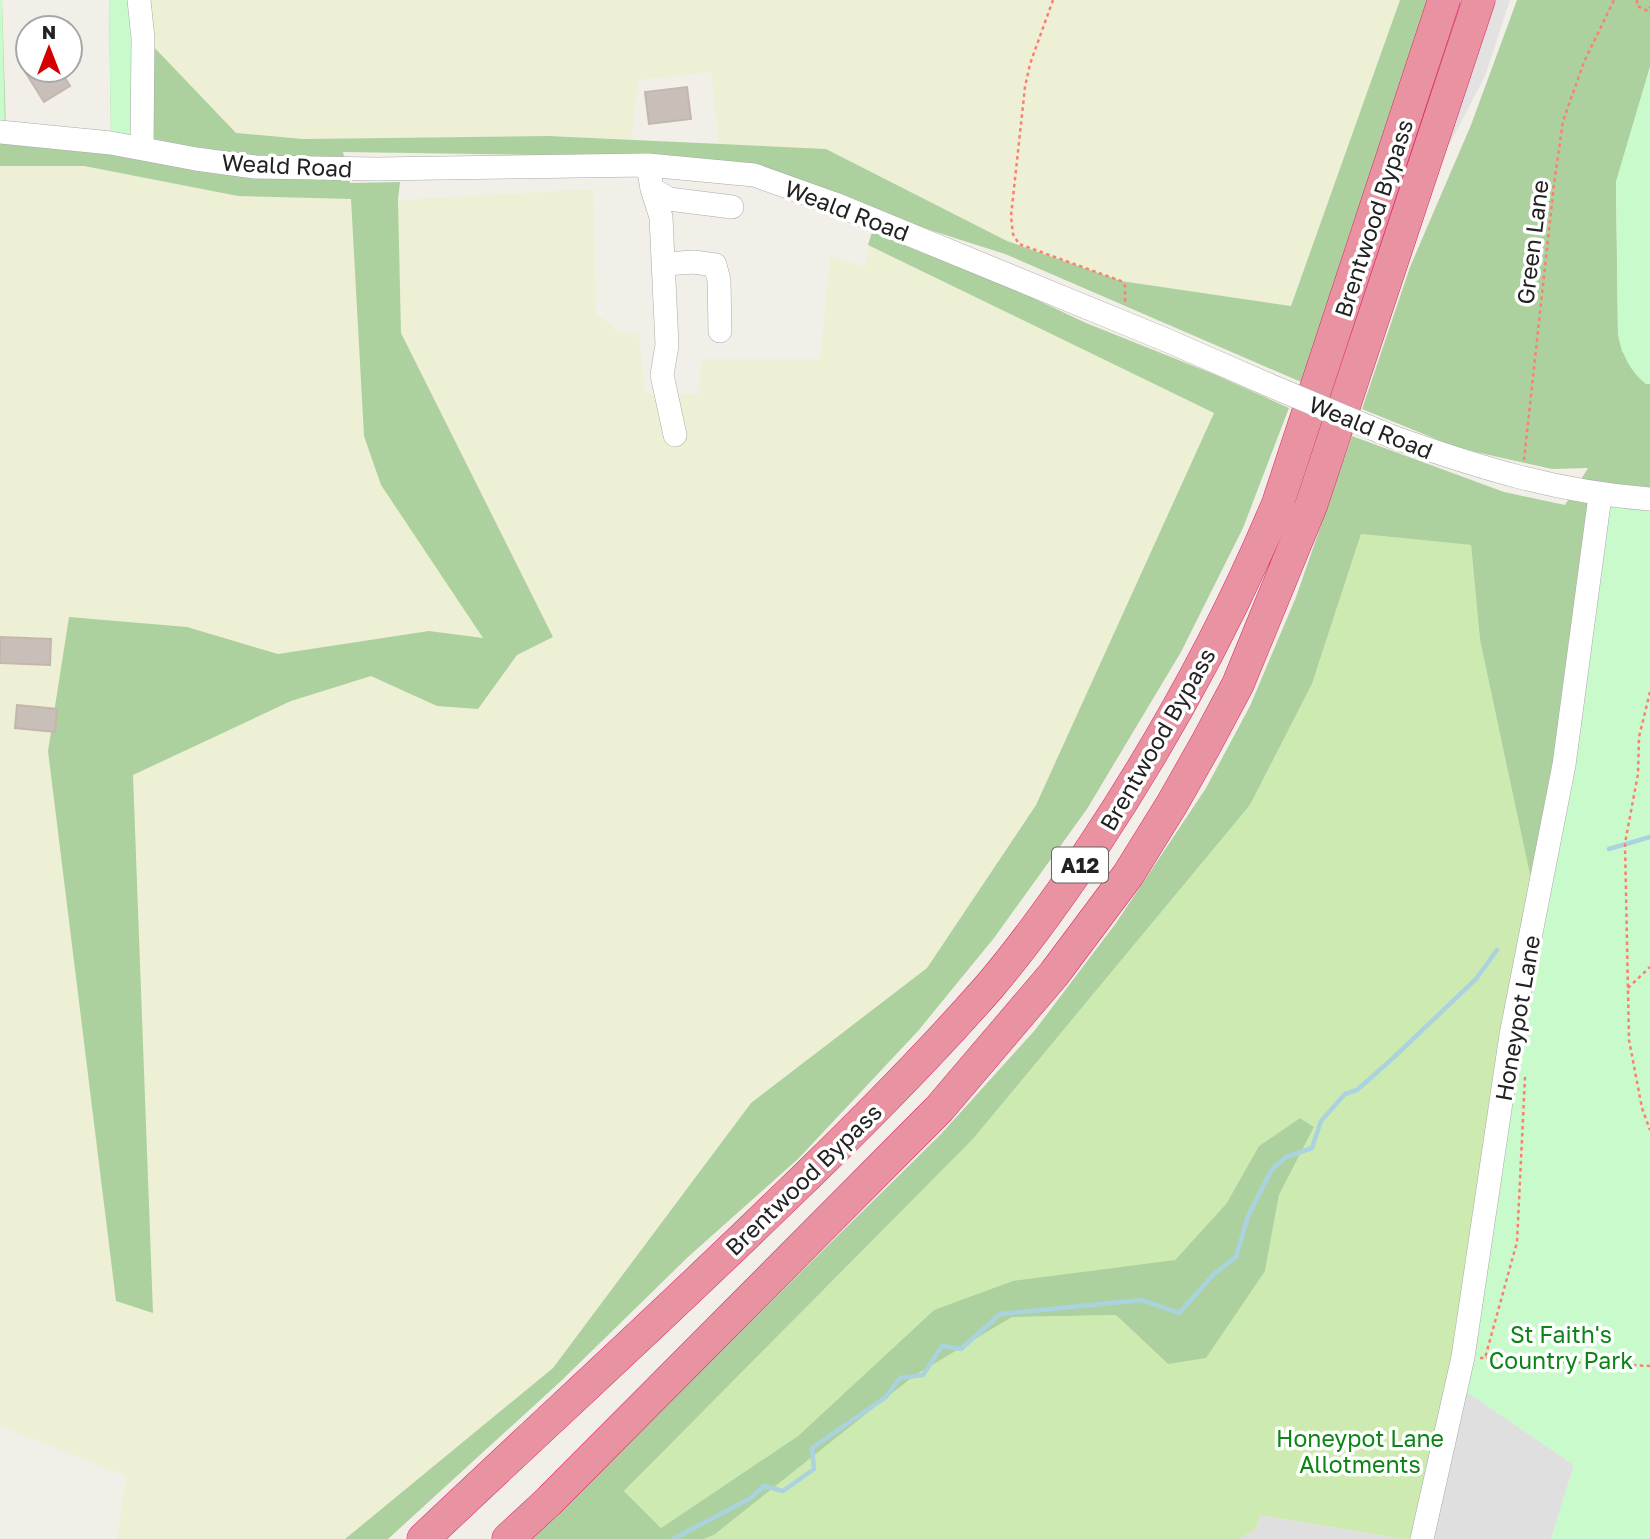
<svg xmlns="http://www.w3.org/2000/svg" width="1650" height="1539" font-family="'Golos Text',sans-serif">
  <rect width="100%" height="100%" fill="#f2efe9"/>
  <path fill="#e0dfdf" d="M1464,1390L1574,1465L1551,1539H1422Z
    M1260,1515L1403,1539H1239L1256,1529Z"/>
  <path fill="#eef0d5" d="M138,0H1400L1291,306L1121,281L1007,241L826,149L719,144L711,72L638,80L632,140L548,136L303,139L235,133L143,38Z
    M0,166H84L238,196L398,200L593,189L596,313L620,332L639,335L645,394H699L701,359H820L830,257L866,267L868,245L1214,412L1036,805L927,968L751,1103L553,1368L345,1539H117L126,1476L0,1426Z"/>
  <path fill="#cdebb0" d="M1361,534L1471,545L1480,640L1530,875L1534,925L1422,1539H1403L1260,1515L1256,1529L1239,1539H704L714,1535L914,1376L1012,1317L1116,1315L1168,1364L1265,1271L1279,1195L1314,1127L1300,1118L1259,1146L1226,1204L1175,1260L934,1310L798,1436L661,1528L624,1491L973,1139L1250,805L1312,684Z"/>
  <path fill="#add19e" d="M0,0H2L6,131L111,143L109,0L236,133L303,139L548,136L826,149L1007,241L1121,281L1291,306L1400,0H1431L1308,385L1005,254L889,217L800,180L601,156L343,152L350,183L400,182L398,200L401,333L553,637L517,655L478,709L437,706L371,676L291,701L133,775L153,1313L116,1301L48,751L69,617L187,627L278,654L429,631L483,638L381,485L364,436L351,199L238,196L84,166H0Z
    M1517,0H1650V67L1616,182L1618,334L1622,351L1646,384H1650V596L1542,972L1530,875L1480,640L1471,545L1361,534L1312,684L1250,805L973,1139L624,1491L661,1528L798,1436L934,1310L1013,1281L1175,1260L1226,1204L1259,1146L1300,1118L1314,1127L1279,1195L1265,1271L1206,1358L1168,1364L1116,1315L1012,1317L914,1376L714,1535L704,1539H530L941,1134L1035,1030L1116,923L1206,788L1250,706L1296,597L1352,436L1504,492L1565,505L1588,468L1552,469L1458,448L1362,409L1410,267L1471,125Z
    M872,232L969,268L1086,323L1211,373L1289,408L1243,528L1181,652L1087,809L994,938L918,1031L798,1159L688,1257L561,1381L388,1539H345L553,1368L751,1103L927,968L1036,805L1214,413L868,245Z"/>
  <path fill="#c8facc" d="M0,0H2L5,131H0Z
    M109,0H139L142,148L111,143Z
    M1650,67V384H1646C1630,371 1622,355 1618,334L1616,182Z
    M1600,496L1650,499V1539H1551L1574,1465L1464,1390Z"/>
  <path fill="#e2e2e2" d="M1487,0H1510L1485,76L1421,199Z"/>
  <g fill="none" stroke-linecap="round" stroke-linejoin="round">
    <path stroke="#aad3df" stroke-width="4.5" d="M1609,849L1650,837
      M673,1539L751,1498L764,1486L783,1491L814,1469L812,1448L886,1397L900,1378L923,1375L942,1346L961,1349L1000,1314L1142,1300L1179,1313L1214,1274L1236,1257L1248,1216L1272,1169L1286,1157L1312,1148L1321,1121L1345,1094L1357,1090L1392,1059L1476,979L1497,950"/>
  </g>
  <path fill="#c7bfb8" stroke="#c4b6ab" stroke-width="2" d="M24,70H60L70,86L44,102Z
    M687,87L691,119L649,124L645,92Z
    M0,637L51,639L50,665L0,663Z
    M17,705L57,709L55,732L15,728Z"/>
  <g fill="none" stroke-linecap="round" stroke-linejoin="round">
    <defs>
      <path id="minor" d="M139,0L143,38L142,148
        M0,132L111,143L196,159L255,167L377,169L648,165L754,175L835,204L1166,340L1269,385
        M648,165L652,189L661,217L667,345L662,375L675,435
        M652,189L669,199L732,207
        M665,264L694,262L715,265L719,280L720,331
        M1393,437C1480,468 1558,492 1650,499
        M1422,1539L1463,1357L1511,1035L1564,765L1600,496"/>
      <path id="highway" d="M423,1539C542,1426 663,1316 780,1202C852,1133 923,1062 989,987C1027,942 1062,893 1094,845C1166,736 1228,623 1278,503L1444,0
        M508,1539L549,1501L939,1109L1054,974L1128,875L1172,804L1206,744L1238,684L1311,506L1479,0"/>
    </defs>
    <use href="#minor" stroke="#a9a9a9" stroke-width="24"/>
    <use href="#highway" stroke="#dc2a67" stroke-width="33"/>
    <path stroke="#fa8072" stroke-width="2.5" stroke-dasharray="3.5 3.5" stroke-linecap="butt" d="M1053,0L1030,64L1025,87L1011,216L1013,234L1019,244L1121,281L1125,286V302
      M1637,0V6L1648,11L1650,7
      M1524,460L1554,184L1563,121L1584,62L1614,0
      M1650,692L1639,737L1638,774L1625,843L1629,1040L1642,1108L1650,1130
      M1628,988L1650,967
      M1480,1358H1485L1517,1242L1525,1077
      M1486,1358L1650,1366"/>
    <use href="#minor" stroke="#fff" stroke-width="23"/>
    <use href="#highway" stroke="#e892a2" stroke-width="32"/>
    <defs>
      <path id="minor-bridge" d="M1269,385L1393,437"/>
    </defs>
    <use href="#minor-bridge" stroke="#a9a9a9" stroke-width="24" stroke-linecap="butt"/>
    <use href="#minor-bridge" stroke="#fff" stroke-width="23"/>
  </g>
  <g text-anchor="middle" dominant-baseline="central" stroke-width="7" stroke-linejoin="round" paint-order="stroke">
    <rect fill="#fff" stroke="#646464" stroke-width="2" x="1052" y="847.5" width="56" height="35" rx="5"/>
    <g font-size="21" font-weight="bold" fill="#222">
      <text x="1080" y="865">A12</text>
    </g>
    <g font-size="23" fill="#222" stroke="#fff">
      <text transform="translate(287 165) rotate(3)">Weald Road</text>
      <text transform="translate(847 210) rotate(21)">Weald Road</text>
      <text transform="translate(1373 218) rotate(-72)">Brentwood Bypass</text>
      <text transform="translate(1532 242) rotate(-83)">Green Lane</text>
      <text transform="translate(1371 427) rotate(22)">Weald Road</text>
      <text transform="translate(1157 739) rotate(-60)">Brentwood Bypass</text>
      <text transform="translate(1517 1018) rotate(-80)">Honeypot Lane</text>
      <text transform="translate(803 1179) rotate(-44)">Brentwood Bypass</text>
    </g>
    <g font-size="23" fill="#0c8416" stroke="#fff">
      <text x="1561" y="1334">St Faith's<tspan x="1561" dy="26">Country Park</tspan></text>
      <text x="1360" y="1438">Honeypot Lane<tspan x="1360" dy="26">Allotments</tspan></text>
    </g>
  </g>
  <g transform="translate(49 49)"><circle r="33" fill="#ffffff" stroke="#a7a7a7" stroke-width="2"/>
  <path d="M0-5L12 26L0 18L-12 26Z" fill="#d40000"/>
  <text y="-10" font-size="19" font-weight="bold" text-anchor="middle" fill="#222222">N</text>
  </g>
</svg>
